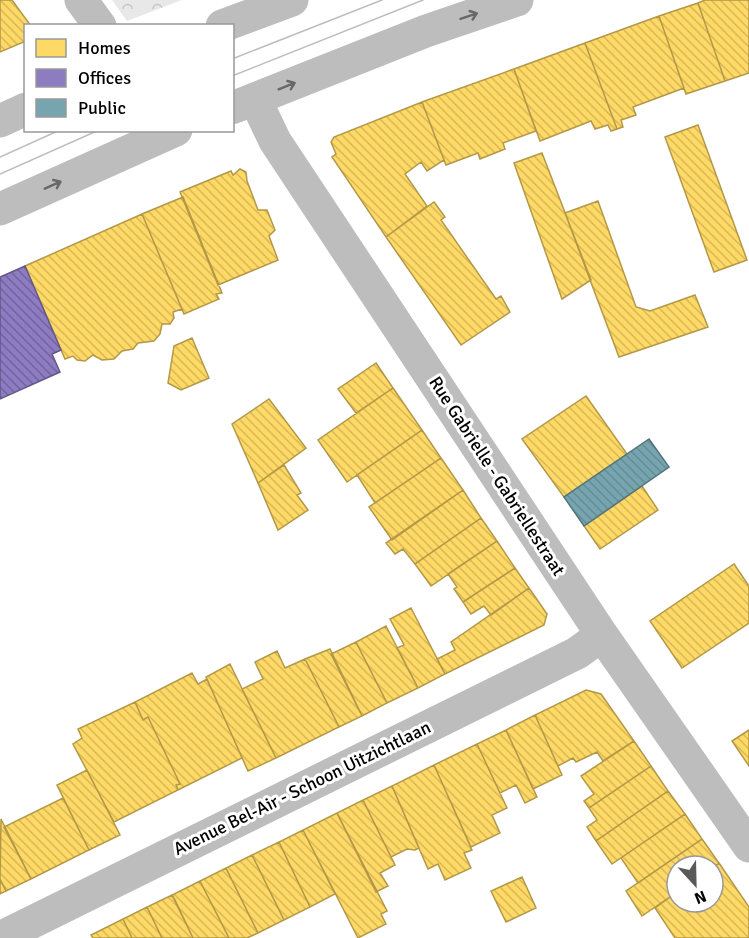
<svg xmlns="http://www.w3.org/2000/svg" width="749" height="938" font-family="Signika,sans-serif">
  <defs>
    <pattern id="forest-crowns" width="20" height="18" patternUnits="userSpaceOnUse" patternTransform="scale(1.5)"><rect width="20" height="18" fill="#e8e8e8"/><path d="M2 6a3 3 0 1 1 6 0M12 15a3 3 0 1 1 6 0" fill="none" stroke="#c5c5c5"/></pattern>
    <pattern id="homes-back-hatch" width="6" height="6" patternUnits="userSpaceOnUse" patternTransform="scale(1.5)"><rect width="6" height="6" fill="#ffd966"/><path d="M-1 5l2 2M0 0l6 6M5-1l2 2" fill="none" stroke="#d9b857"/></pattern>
    <pattern id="offices-back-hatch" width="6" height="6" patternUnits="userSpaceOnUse" patternTransform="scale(1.5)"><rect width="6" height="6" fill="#8e7cc3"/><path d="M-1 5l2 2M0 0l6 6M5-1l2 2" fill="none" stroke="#72639c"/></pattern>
    <pattern id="public-back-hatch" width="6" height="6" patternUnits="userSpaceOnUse" patternTransform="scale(1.5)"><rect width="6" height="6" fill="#76a5af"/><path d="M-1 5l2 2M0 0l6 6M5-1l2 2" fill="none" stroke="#648c95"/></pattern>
  </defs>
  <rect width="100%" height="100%" fill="#fff"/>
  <path fill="url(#forest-crowns)" d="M112,0H182L127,21Z"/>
  <path fill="url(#homes-back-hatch)" stroke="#b29847" stroke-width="1.5" d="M0,0H12L31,26H26V41L0,52Z
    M705,0H749V73L725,81L698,3Z
    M698,3L725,81L686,94L659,16Z
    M659,16L684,88L633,107L636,115L621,120L623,127L617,129L585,43Z
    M585,43L617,129L611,131L608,125L595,129L591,121L540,141L514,69Z
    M514,69L536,131L503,143L505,149L480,159L478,153L446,165L422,102Z
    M422,102L444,160L427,171L421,162L405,174L427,206L386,237L332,157L336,154L331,142L334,137Z
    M698,125L747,260L714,272L665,137Z
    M542,153L591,280L562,299L514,163Z
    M240,169L246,172L247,181L258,210H267L275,230L269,236L278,260L218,285L180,192L231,171L233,175Z
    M183,197L222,293L216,294L219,299L184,314L142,214Z
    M598,201L636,307L650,311L695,295L708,327L619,357L565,213Z
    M434,202L445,217L441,220L496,299L501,296L510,312L461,345L386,237Z
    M142,214L182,309L173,312L174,318L170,324H162L160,334L154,341L138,343L133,349L122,351L114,359L102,360L93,355L85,361L77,360L73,356L65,359L25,266Z
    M192,338L209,378L181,390L168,383L174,346Z
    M376,363L393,388L356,413L338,389Z
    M393,388L422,430L347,482L318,440Z
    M586,396L627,454L564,497L522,439Z
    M269,399L306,448L258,483L232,424Z
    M422,430L441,458L375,503L357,475Z
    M441,458L463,490L392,540L369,507Z
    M284,465L301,493L297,495L308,510L278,530L258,483Z
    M642,486L658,510L600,549L584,526Z
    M463,490L481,518L415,564L403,549L395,554L386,543Z
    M481,518L497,541L431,586L415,564Z
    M497,541L515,568L463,602L454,589L457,587L448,574Z
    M734,564L749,586V623L682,668L650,621Z
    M515,568L529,588L491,615L484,606L471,614L463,602Z
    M529,588L547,614L544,625L445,674L437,659L455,650L451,642Z
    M411,608L445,674L418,688L397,648L404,645L390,619Z
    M386,626L418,688L387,703L356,642Z
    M356,642L387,703L362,716L331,654Z
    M330,649L362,716L339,727L305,659Z
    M277,651L285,668L305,659L339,727L276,758L242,689L263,679L255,662Z
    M230,664L276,758L248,771L206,677Z
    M192,673L198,684L207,679L242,758L178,790L176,785L180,784L148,717L143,720L135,702Z
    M586,690L601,694L634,741L603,761L597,752L576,762L573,758L558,766L535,715Z
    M135,702L143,720L148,717L180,784L176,785L178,790L114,822L73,744L82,738L78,729Z
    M535,715L562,775L533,789L506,730Z
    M506,730L537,797L525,803L516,785L500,793L477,744Z
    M749,730V766L732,741Z
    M634,741L651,766L589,808L584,801L594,794L581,776Z
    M477,744L507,808L492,815L500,833L471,847L434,765Z
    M434,765L472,850L464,853L471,868L445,880L438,864L428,869L392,786Z
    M651,766L668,791L596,841L587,827L597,820L589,808Z
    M87,770L120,835L89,850L57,785Z
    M392,786L419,848L415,850L407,849L391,857L363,800Z
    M668,791L685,814L612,864L596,841Z
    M63,798L89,850L31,879L4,827Z
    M363,800L395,865L380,873L388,886L376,892L337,813Z
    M337,813L387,911L381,914L386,924L358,938L303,830Z
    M685,814L702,839L638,883L621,858Z
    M1,819L31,879L6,891L0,879Z
    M303,830L335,894L310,907L279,842Z
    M702,839L719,863L713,868L677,866V892L642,916L626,891Z
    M279,842L310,907L284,920L252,855Z
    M252,855L284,920L258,933L226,868Z
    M719,863L749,907V938H675L655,908L677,892V902H713V868Z
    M226,868L258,933L247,938H229L200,881Z
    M522,877L536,908L506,922L491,891Z
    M0,879L6,891L0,894Z
    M200,881L225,930L229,938H193L172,895Z
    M172,895L175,900L193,938H162L147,907Z
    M147,907L162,938H132L123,919Z
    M123,919L132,938H93L91,935Z"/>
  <path fill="url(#offices-back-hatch)" stroke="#635788" stroke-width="1.5" d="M25,266L61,350L52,354L60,372L0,399V277Z"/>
  <path fill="url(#public-back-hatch)" stroke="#53747a" stroke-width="1.5" d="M649,439L669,467L584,526L564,497Z"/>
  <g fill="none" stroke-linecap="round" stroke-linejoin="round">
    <path stroke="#bdbdbd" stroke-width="33" d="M81,0L100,26
      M255,99L275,141L602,635L749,846
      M0,938L577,653L602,635"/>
    <path stroke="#bdbdbd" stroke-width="33" d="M222,26L292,0
      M232,108L426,31L517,0
      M0,121L26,109
      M0,209L176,130"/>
    <path stroke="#bdbdbd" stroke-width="1.5" d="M232,59L382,0
      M232,76L423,0
      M0,157L60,130
      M0,174L99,130"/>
  </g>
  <defs><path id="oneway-shaft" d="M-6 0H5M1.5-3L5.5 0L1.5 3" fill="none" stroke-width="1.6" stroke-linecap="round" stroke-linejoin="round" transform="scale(1.5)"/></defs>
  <g stroke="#686868">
    <use href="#oneway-shaft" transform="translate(469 16) rotate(-19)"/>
    <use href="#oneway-shaft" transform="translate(287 86) rotate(-22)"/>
    <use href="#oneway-shaft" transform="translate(53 185) rotate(-24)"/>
  </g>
  <g text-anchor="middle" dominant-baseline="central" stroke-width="6" stroke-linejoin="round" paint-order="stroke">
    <g font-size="18" fill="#000" stroke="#fff">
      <text transform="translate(497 476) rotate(57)">Rue Gabrielle - Gabriellestraat</text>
      <text transform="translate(302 788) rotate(-26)">Avenue Bel-Air - Schoon Uitzichtlaan</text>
    </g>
  </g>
  <rect x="24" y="24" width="210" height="108" fill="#ffffff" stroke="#999999" stroke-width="1.5"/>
  <rect x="36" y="39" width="30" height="18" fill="#ffd966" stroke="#999999" stroke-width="1.5"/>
  <text x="78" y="54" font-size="18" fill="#000000">Homes</text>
  <rect x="36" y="69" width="30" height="18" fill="#8e7cc3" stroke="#999999" stroke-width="1.5"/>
  <text x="78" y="84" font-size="18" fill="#000000">Offices</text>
  <rect x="36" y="99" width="30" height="18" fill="#76a5af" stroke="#999999" stroke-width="1.5"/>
  <text x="78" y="114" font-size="18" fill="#000000">Public</text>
  <g transform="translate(695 884) rotate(158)"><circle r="28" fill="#ffffff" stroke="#999999" stroke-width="1.5"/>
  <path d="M0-4.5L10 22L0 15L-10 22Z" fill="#595959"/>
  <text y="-9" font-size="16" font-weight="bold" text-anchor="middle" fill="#000000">N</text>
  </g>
</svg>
